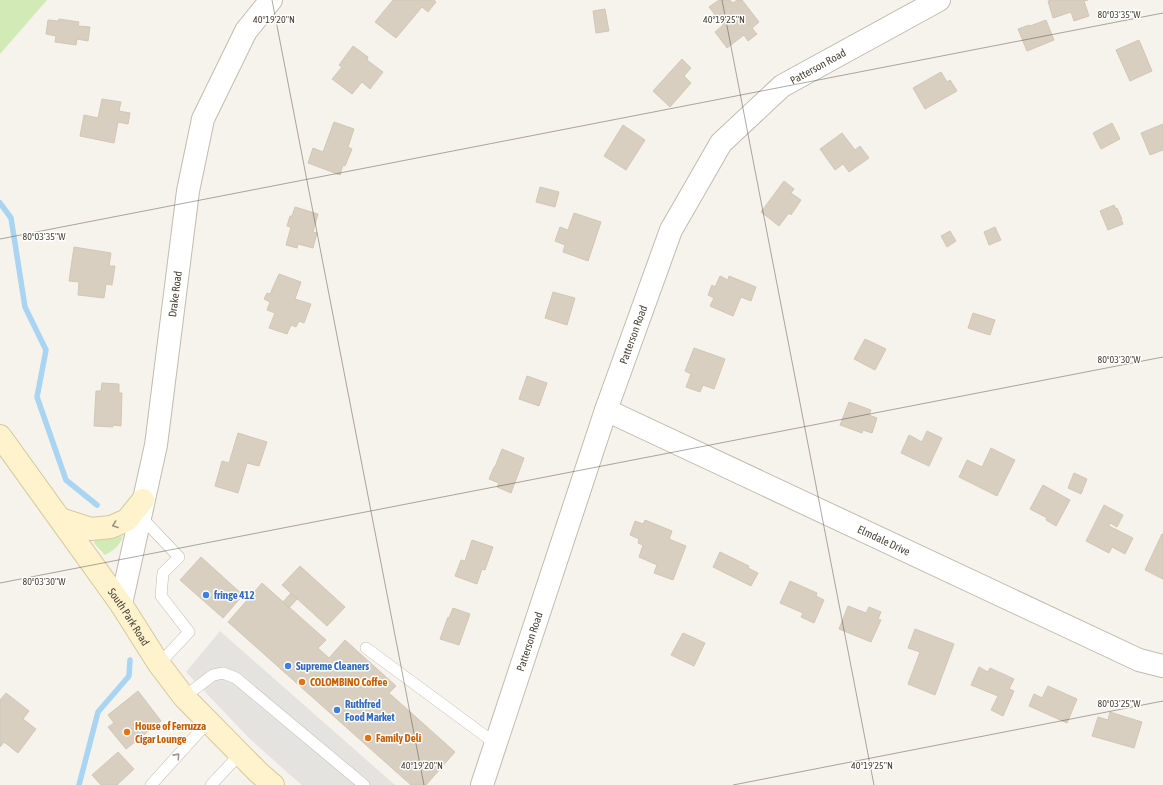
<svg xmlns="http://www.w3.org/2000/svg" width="1163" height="785" font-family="'Asap Condensed',sans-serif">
  <rect width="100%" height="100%" fill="#f6f3ec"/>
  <path fill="#d2eab5" d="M0,0H47L0,54Z
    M123,536C120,546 114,550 105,555L94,543L95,540L110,539Z"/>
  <path fill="#e5e3e0" d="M220,631L395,785H302L289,774L250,739L186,672Z"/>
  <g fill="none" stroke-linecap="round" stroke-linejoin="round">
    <path stroke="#a9d4f2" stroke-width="5.5" d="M0,203L11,218L25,307L46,350L37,397L66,480L97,505
      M79,785L98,712L129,676L130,660"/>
  </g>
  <path fill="#d8cfc1" stroke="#d3c7b4" d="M393,0H434L436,2L428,12L422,7L396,38L375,22Z
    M719,0H730L733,3L737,0H742L759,22L752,28L757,34L748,41L744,35L727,48L715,32L723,25L709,7Z
    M1052,0H1088L1084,1L1089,16L1074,21L1071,12L1053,18L1048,1Z
    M605,9L609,31L596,33L593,11Z
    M59,19L79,22L78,26L90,27L88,41L77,39L76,45L55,42L56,36L46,34L48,20L58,21Z
    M1046,20L1054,40L1027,51L1018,29L1029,25L1030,26Z
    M1139,40L1152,71L1130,81L1116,50Z
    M353,46L368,57L367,60L383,72L370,89L362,82L352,94L332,79L342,67L339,65Z
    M682,59L691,68L684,76L691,83L670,107L653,91Z
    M941,72L947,82L950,80L957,91L925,109L913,88Z
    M102,99L121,102L119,111L130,113L128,124L118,122L114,143L80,136L84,115L98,118Z
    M334,122L354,129L348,147L352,149L345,166L343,165L340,175L308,163L313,148L323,152Z
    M1112,123L1120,139L1101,149L1093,133Z
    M1163,124V150L1150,155L1141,133Z
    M623,125L645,140L626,170L604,156Z
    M842,133L855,150L860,146L869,158L849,172L843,164L835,170L820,149Z
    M784,181L794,189L791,193L801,200L791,215L789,213L779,226L761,212Z
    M540,187L559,192L555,207L536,202Z
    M1114,205L1116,209L1117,208L1122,219H1121L1123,224L1108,230L1100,211Z
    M295,207L318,214L313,232L317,233L313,248L298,244L297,248L286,245L291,227L287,226L290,216H292Z
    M574,213L601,222L588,261L563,252L565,245L555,241L560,227L568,230Z
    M995,227L1001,240L989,245L984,232Z
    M950,231L956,241L947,247L941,236Z
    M74,247L111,253L109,266H115L112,285L106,284L104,298L78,295L79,282L69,281Z
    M279,274L301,282L295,299L311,304L304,323L299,321L296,327L291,325L287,334L269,328L275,313L267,310L270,302L264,299L267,293L270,294Z
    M720,276L728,280L729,276L756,287L751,301L741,297L733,316L710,306L714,298L708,295L712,285L715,287Z
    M553,292L575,298L567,325L545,318Z
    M973,313L995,320L990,335L968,328Z
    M865,339L886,349L875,370L854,359Z
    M694,348L725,359L714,389L703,385L700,392L686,387L691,374L685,371Z
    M527,376L547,383L539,406L519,399Z
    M102,383L119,384V393H122L121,426L113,425V427L94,426L96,391H101Z
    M849,402L871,410L869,415L877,418L872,433L863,430L862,433L840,425Z
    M927,431L942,438L929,466L901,453L909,435L922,442Z
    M238,433L267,442L259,466L247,463L238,493L215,486L222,461L229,463Z
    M991,448L1015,460L997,496L959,477L967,460L982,467Z
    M502,449L524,458L511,493L497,487L499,483L489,479L494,467H495Z
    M1074,473L1087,479L1081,494L1068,488Z
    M1043,485L1070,500L1056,526L1046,520L1047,518L1030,509Z
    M1104,505L1123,515L1117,527L1110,523L1109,526L1133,538L1125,554L1112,547L1109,553L1086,541Z
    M645,520L672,531L669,539L686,546L673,580L654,573L657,565L639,557L643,545L638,543L639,539L630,535L635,521L643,524Z
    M1162,534H1163V579L1145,570Z
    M472,540L493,547L485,570L482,569L477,584L455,576L461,560L465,561Z
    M720,552L749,566L748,568L758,573L751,586L713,567Z
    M201,557L243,595L223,618L180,580Z
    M300,566L345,607L327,626L282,585Z
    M790,581L817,593L816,596L824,600L814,623L801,617L803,613L780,603Z
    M262,583L326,640L318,648L329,658L345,640L396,686L389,693L455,752L426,785H411L228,622Z
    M291,593L297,599L289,608L283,602Z
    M848,606L866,613L869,607L881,612L878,619L881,620L871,642L839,629Z
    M453,608L470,614L459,645L440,639L448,617L449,618Z
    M915,629L954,644L935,695L908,684L920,652L908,648Z
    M683,633L705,643L694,666L671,655Z
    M979,667L988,672L990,668L1014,679L1009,689L1014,691L1003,716L991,710L998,696L971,685Z
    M1048,686L1077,699L1067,723L1029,706L1034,694L1042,698Z
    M138,691L161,721L126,749L108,727L114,723L108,715Z
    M6,693L29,711L23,719L36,729L18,753L4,742L0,747V700Z
    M1110,712L1142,722L1134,748L1092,736L1098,717L1108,720Z
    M118,752L134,769L117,785H101L92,775Z"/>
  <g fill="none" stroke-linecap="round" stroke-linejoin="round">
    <defs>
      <path id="service" d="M140,516L179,557L163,573L161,596L189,632L159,664
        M366,648L496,744
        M184,697L213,675L223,673L236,678L364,785
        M151,785L208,722
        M211,785L240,754"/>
      <g id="minor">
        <path id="s1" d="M606,410L1139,660L1163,666"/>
        <path id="s2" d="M482,785L606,410L671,230L721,143L782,86L939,0"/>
      </g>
      <g id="tertiary">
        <path id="s3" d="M121,604L156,445L188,191L203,119L246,31L271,0"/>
      </g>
      <g id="secondary">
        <path id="s4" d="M0,436L121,604L159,664L184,697L258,772L273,785"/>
        <path d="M60,519L91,529L111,527L127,520L143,500"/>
      </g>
    </defs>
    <use href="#service" stroke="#c2bbae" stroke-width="12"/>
    <use href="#minor" stroke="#c2bbae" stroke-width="24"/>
    <use href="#tertiary" stroke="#c2bbae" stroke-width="24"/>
    <use href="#secondary" stroke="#d6c79b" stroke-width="24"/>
    <use href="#service" stroke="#fff" stroke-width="11"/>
    <use href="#minor" stroke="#fff" stroke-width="22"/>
    <use href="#tertiary" stroke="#fff" stroke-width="22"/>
    <use href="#secondary" stroke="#fff3cd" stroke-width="22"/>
  </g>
  <defs><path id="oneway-chevron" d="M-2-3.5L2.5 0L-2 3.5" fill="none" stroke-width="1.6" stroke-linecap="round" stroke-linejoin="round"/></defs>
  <use stroke="#9c937c" href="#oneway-chevron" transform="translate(115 525) rotate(160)"/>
  <use stroke="#9c9892" href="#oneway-chevron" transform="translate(177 756) rotate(-48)"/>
  <path fill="none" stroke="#4b4439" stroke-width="1" stroke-opacity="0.45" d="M272,0L424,785M722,0L874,785M0,239L1163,13M0,583L1163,357M733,785L1163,701"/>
  <g fill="#3f7fe0" stroke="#fff" stroke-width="1.5">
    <circle cx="206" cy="595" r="4"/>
    <circle cx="288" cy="666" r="4"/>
    <circle cx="337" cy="710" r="4"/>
  </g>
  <g fill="#e8710a" stroke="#fff" stroke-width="1.5">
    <circle cx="302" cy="682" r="4"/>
    <circle cx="127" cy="732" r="4"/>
    <circle cx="368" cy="738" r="4"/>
  </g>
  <g text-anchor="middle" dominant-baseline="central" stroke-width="3" stroke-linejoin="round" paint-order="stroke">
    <g font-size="11" fill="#4b4439" stroke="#fff">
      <text stroke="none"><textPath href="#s2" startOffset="811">Patterson Road</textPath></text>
      <text stroke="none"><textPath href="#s3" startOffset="315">Drake Road</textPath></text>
      <text stroke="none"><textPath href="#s2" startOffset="475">Patterson Road</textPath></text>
      <text stroke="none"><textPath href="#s1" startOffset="307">Elmdale Drive</textPath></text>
      <text stroke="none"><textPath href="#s4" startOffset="222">South Park Road</textPath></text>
      <text stroke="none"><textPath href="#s2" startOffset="151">Patterson Road</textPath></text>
    </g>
    <g font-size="11" font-weight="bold" fill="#366cbe" stroke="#fff" text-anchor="start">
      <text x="214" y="595">fringe 412</text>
      <text x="296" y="666">Supreme Cleaners</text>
      <text x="345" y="704">Ruthfred<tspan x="345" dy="13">Food Market</tspan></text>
    </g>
    <g font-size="11" font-weight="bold" fill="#c56008" stroke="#fff" text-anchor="start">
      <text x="310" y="682">COLOMBINO Coffee</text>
      <text x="135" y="726">House of Ferruzza<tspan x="135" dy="13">Cigar Lounge</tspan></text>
      <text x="376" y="738">Family Deli</text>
    </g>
  </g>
  <g font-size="10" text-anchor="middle" fill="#4b4439" stroke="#fff" stroke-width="3" stroke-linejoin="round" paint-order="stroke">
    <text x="1119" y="18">80°03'35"W</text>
    <text x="274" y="23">40°19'20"N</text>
    <text x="724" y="23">40°19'25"N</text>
    <text x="44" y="240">80°03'35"W</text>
    <text x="1119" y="363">80°03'30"W</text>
    <text x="44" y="585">80°03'30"W</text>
    <text x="1119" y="707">80°03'25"W</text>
    <text x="422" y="769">40°19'20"N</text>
    <text x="872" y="769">40°19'25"N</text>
  </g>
</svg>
